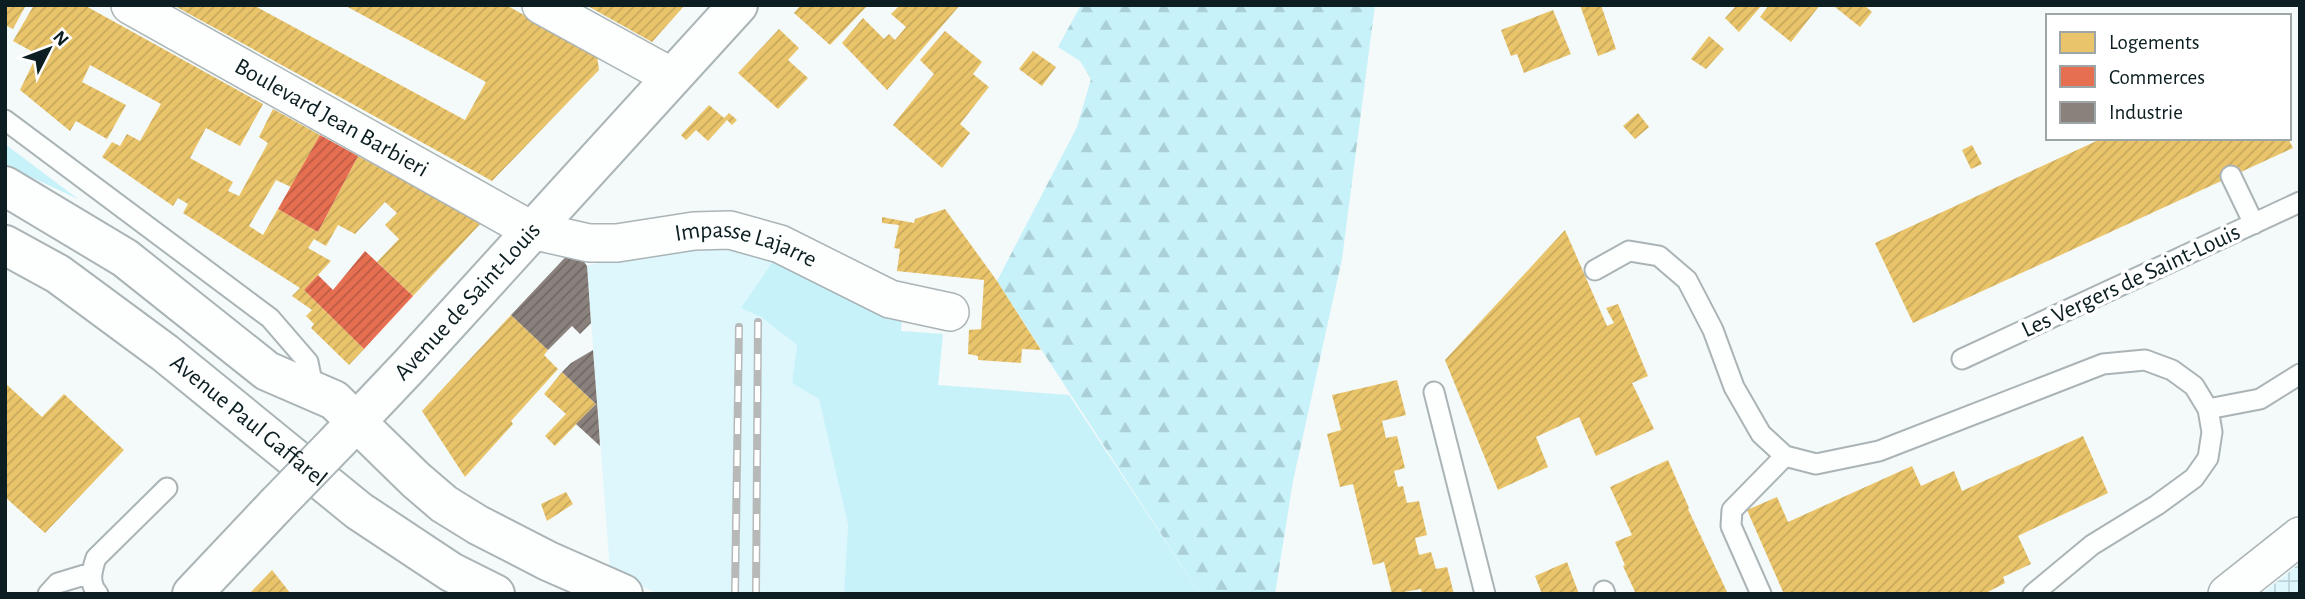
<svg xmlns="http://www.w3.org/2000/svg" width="2305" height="599" font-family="'Alegreya Sans',sans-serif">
  <defs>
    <pattern id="industrial-grid" width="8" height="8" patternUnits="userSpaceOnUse" patternTransform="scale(1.75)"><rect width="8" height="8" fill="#ddf7fc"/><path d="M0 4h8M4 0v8" fill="none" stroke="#bcd3d8"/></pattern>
    <pattern id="forest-firs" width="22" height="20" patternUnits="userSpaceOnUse" patternTransform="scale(1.75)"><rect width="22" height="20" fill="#c8f2fa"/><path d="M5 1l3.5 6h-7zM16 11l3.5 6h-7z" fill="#abcfd6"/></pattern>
    <pattern id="homes-hatch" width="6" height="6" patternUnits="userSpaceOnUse" patternTransform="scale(1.75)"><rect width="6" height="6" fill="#e9c46a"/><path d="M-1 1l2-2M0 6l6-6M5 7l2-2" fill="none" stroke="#c7a85c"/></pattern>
    <pattern id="shops-hatch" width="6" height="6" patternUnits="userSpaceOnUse" patternTransform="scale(1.75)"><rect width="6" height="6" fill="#e76f51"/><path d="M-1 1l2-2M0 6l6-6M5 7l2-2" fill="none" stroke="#ba5b43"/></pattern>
    <pattern id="industry-hatch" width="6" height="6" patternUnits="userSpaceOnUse" patternTransform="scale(1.75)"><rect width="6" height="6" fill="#8a817c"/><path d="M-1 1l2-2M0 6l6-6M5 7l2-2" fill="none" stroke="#6f6965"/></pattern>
  </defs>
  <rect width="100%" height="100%" fill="#f4f9f9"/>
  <path fill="#ddf7fc" d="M674,242L778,254L742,308L761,317L797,345L792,383L819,398L848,525L844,594H659L610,571L587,266Z"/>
  <path fill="url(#industrial-grid)" d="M2300,563V594H2262Z"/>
  <path fill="#c8f2fa" d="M5,144L78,199L5,165Z
    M778,254L902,317L901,331L943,334L938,385L1069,395L1200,594H844L848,525L819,399L792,383L797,345L761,317L741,308Z"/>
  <path fill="url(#forest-firs)" d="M1081,5H1375L1342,259L1293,481L1275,594H1200L997,281L1077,127L1091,79L1080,61L1058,47Z"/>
  <path fill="url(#homes-hatch)" d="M5,5H26L13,29L5,25Z
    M34,5H84L263,104L240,146L206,128L190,158L233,182L228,191L239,196L268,143L259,137L273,109L320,135L291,187L276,180L249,226L263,235L278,209L318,232L358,156L481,223L413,296L377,262L399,239L385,225L397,213L385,202L355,234L338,225L326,246L314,239L308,248L331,261L304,290L364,349L349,365L311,328L314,324L306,316L312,310L292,296L300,288L183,213L188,204L178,198L173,206L102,157L112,142L120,146L127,134L140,141L161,104L90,65L82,82L126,105L107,139L76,121L70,131L20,90L33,63L37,65L42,57L13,41Z
    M173,5H253L465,120L486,82L344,5H506L597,56L599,70L492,181Z
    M586,5H685L652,42Z
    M801,5H868L830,45L794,13Z
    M900,5H960L887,90L842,43L863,18L884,39L889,34L895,40L906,27L891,14Z
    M1580,5H1601L1616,49L1598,56Z
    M1737,5H1762L1739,32L1725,18Z
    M1769,5H1820L1791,42L1760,17Z
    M1836,5H1864L1872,12L1860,27L1835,7Z
    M1553,10L1571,54L1524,73L1517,54L1511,56L1501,30Z
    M779,29L799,48L788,60L808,78L778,109L738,73Z
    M945,31L982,62L973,74L989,87L960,124L970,133L942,168L893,125L934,74L920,60Z
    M1709,36L1724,49L1706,69L1691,59Z
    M1033,51L1056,67L1042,86L1019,69Z
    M709,105L724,118L729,113L737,120L732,125L727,120L708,141L696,130L686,140L681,135Z
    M1638,113L1649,127L1635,139L1623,126Z
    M2103,138H2288L2293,148L1913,323L1875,243Z
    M1972,145L1982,164L1971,169L1962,150Z
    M945,209L997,281L1041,350L1022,349L1021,363L978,360V356L968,354L969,330L981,329L984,280L897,271L900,249L894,248L899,225L882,223V217L914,223L915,219Z
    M1565,230L1607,326L1614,323L1606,308L1618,304L1648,376L1632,383L1654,429L1596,456L1579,417L1536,437L1548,467L1498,490L1445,360Z
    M511,315L548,350L544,355L558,369L511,421L513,424L465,477L422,411Z
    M562,372L596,404L555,446L545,436L566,414L544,394Z
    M1397,380L1406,415L1382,421L1386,438L1397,436L1405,468L1394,471L1398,487L1403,486L1407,503L1419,501L1427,535L1415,538L1419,555L1431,552L1436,569L1447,567L1454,594H1422L1421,589L1392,594L1384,562L1373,565L1353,484L1340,487L1327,434L1341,430L1332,395Z
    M5,383L42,417L64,394L124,450L45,533L5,497Z
    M2083,436L2108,493L2018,536L2031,564L2003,577L2005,583L1984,594H1784L1747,510L1777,497L1788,522L1912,466L1921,486L1954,471L1962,491Z
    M1668,460L1689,508L1688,509L1728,594H1636L1623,566L1625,565L1615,542L1632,535L1610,487Z
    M566,492L573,504L547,521L541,504Z
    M1567,562L1579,594H1542L1535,576Z
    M272,570L291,594H249Z"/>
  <path fill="url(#shops-hatch)" d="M320,135L358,156L318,232L278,209Z
    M365,251L413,296L364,349L304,290L318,275L333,290Z"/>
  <path fill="url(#industry-hatch)" d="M574,248L587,266L591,323L580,334L572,326L548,350L511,315Z
    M593,350L599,429L600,446L576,424L596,404L562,372L571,363Z"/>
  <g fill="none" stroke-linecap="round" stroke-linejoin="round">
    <defs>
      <path id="service" d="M5,120L270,318L308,362L314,392
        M2231,176L2254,224
        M1595,270L1629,251L1659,256L1687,280L1713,330L1734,387L1761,434L1785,456L1816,464L1879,451L2103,364L2145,360L2172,370L2194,386L2208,409L2212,432L2208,458L2194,478L2157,505L2092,545L2033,594
        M1962,359L2300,202
        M1434,392L1485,594
        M2208,409L2260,399L2300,374
        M1604,591L1605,594
        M48,594L58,583L91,573
        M98,594C88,583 92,570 96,558L167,488
        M1761,594L1731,526L1732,510L1785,456"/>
      <g id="minor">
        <path id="s1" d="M130,5L531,230L589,243H617L694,231L730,230L780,244L890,299L950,312"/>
        <path d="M541,5L672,77"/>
        <path d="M2227,594L2300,536"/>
      </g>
      <g id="tertiary">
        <path id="s2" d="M339,440L410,365L738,5"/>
        <path d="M192,594L276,505"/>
      </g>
      <g id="secondary">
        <path d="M5,186L125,258L267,371L334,400L416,480L444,504L478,525L548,561L623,594"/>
        <path id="s3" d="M5,245L58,274L165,353L359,511L451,572L495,594"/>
      </g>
    </defs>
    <use href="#service" stroke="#aab4b6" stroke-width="23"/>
    <use href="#minor" stroke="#aab4b6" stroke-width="40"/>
    <use href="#tertiary" stroke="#aab4b6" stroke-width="42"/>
    <use href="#secondary" stroke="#aab4b6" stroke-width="42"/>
    <use href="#service" stroke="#fdfefe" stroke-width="19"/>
    <use href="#minor" stroke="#fdfefe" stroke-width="37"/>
    <use href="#tertiary" stroke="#fdfefe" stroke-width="38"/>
    <use href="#secondary" stroke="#fdfefe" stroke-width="38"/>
    <defs>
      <path id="rail" d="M735,594L739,327
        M756,594L758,322"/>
    </defs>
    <use href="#rail" stroke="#b7b9b9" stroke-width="8"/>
    <use href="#rail" stroke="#fff" stroke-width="5" stroke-dasharray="16" stroke-linecap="butt"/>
    <defs>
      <path id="tertiary-bridge" d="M276,505L339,440"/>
    </defs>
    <use href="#tertiary-bridge" stroke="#aab4b6" stroke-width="42" stroke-linecap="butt"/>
    <use href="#tertiary-bridge" stroke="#fdfefe" stroke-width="38"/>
  </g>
  <g text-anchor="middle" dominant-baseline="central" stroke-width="7" stroke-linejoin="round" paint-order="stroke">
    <g font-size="24" fill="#0c1e21" stroke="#fff">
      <text stroke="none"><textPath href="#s1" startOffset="231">Boulevard Jean Barbieri</textPath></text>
      <text stroke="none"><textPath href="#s1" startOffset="679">Impasse Lajarre</textPath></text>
      <text transform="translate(2131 281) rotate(-25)">Les Vergers de Saint-Louis</text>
      <text stroke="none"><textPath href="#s2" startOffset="189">Avenue de Saint-Louis</textPath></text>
      <text stroke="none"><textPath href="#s3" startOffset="301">Avenue Paul Gaffarel</textPath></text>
    </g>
  </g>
  <rect width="2305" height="599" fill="none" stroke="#0c1e21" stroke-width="14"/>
  <rect x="2046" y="14" width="245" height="126" fill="#ffffff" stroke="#9ea5a6" stroke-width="2"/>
  <rect x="2060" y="32" width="35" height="21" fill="#e9c46a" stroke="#9ea5a6" stroke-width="2"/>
  <text x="2109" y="49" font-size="21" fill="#0c1e21">Logements</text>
  <rect x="2060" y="66" width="35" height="21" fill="#e76f51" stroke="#9ea5a6" stroke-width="2"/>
  <text x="2109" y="84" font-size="21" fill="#0c1e21">Commerces</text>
  <rect x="2060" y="102" width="35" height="21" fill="#8a817c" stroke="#9ea5a6" stroke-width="2"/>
  <text x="2109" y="119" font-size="21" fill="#0c1e21">Industrie</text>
  <g transform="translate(49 49) rotate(48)" stroke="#ffffff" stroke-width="5" paint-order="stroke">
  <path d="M0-5L12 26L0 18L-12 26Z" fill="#0c1e21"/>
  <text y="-10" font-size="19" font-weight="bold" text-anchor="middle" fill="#0c1e21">N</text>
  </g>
</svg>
